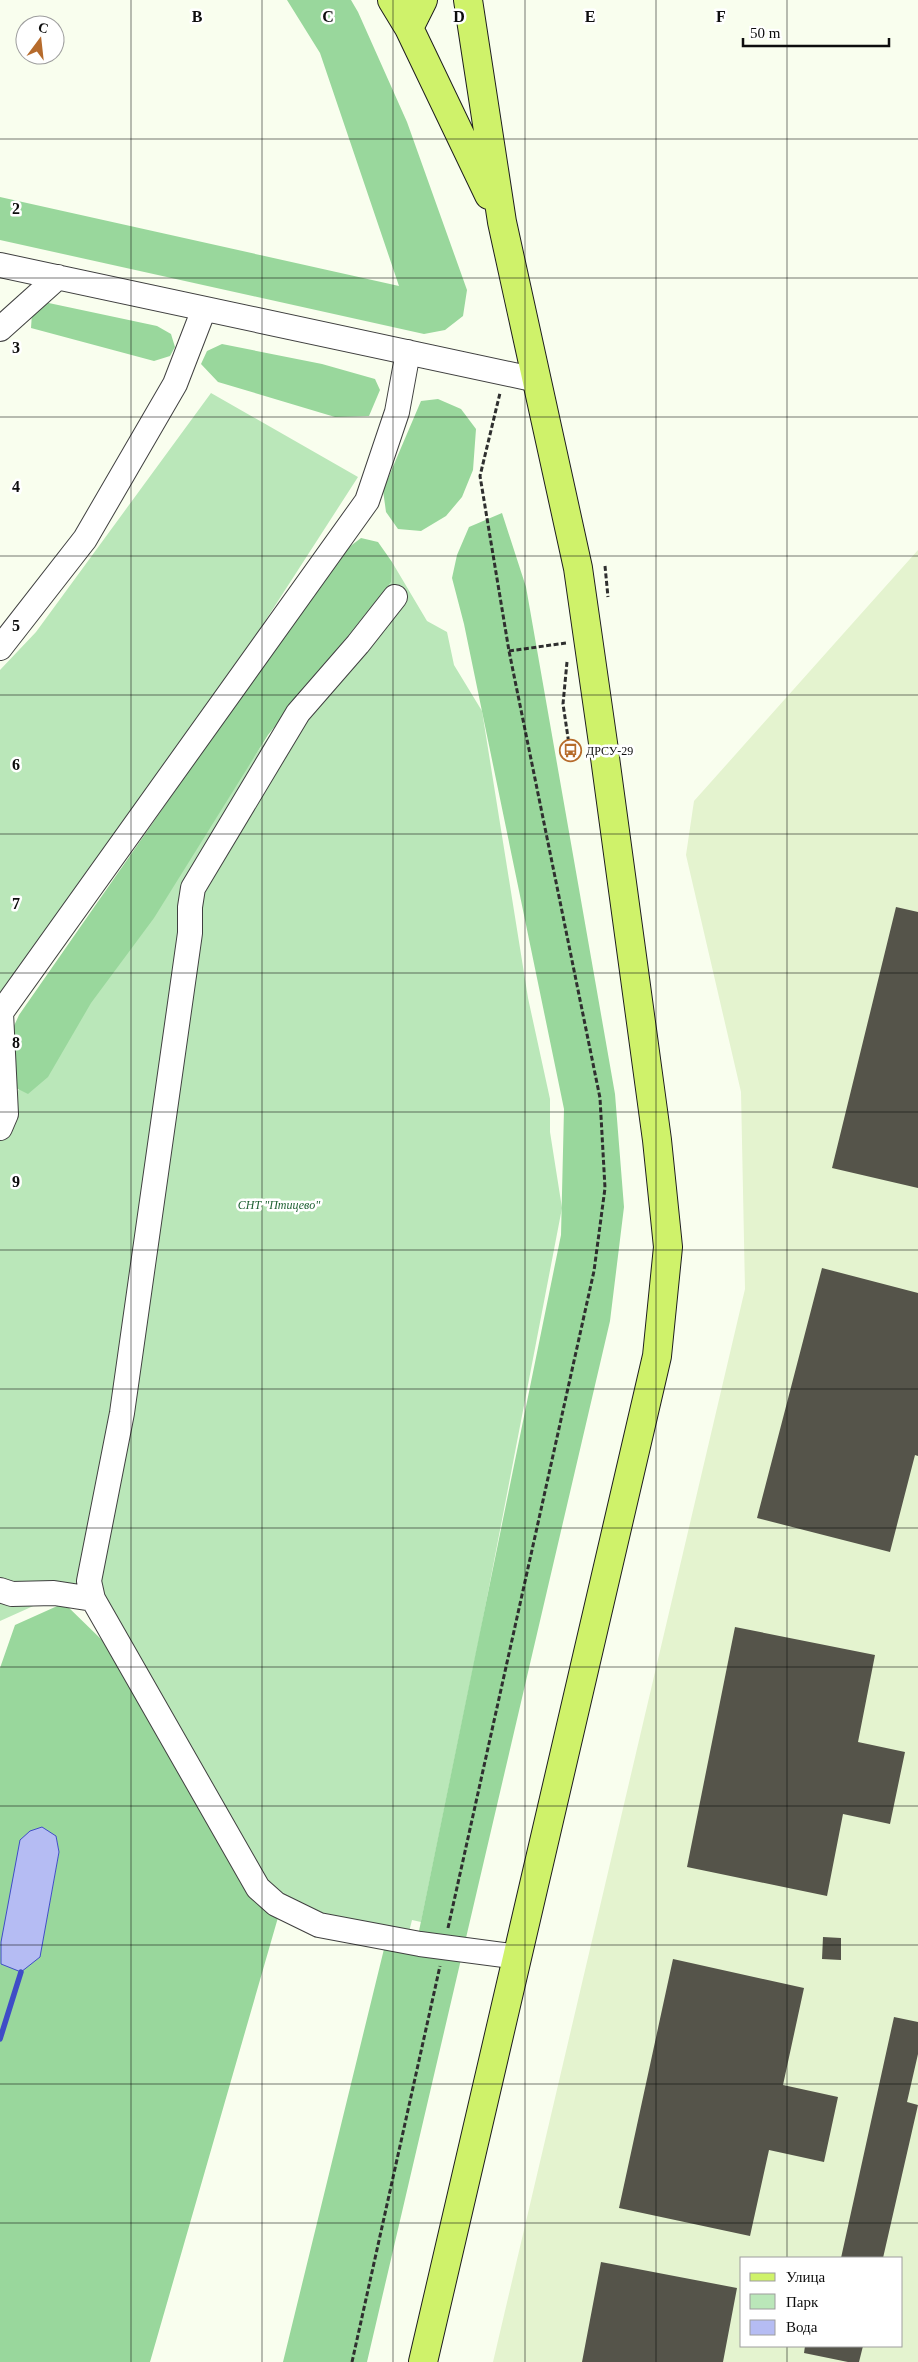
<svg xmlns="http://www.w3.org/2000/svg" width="918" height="2362" font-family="Georgia,serif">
  <rect width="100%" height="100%" fill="#f9feee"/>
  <path fill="#e4f3cf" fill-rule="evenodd" d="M918,550V2362H493L745,1289L741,1092L686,855L694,801ZM742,2258H902V2346H742Z"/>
  <path fill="#bae7b9" d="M211,393L358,477L229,677L0,996V670L36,632Z
    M392,562L427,621L447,632L454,665L482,711L528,998L550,1099V1132L562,1208L480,1634L421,1922L412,1920L409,1932L318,1919L278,1898L89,1581L0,1621V1116Z"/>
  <path fill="#99d79c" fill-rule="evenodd" d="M287,0H351L358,12L407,122L467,290L463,316L445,330L424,334L0,240V197L399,286L320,53Z
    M44,302L157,326L171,334L175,347L170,356L154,361L31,328L32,313Z
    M222,344L322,364L375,379L380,390L369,416L335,417L218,382L201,364L207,351Z
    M438,399L461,409L476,429L473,470L462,497L446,516L421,531L398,529L386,512L383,490L421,401Z
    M502,513L526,587L615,1094L624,1207L610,1321L367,2362H283L384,1949L419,1931L561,1235L564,1109L464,624L452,578L457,555L469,527Z
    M361,538L378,542L392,562L391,582L268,735L154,918L91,1003L48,1077L28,1094L12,1086L8,1039L19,1015L340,554Z
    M64,1603L144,1681L279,1914L150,2362H0V1668L15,1625ZM56,1836L59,1852L40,1956Z"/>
  <path fill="#b5bcf3" stroke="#3f4cc7" d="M42,1827L56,1836L59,1852L40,1957L21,1972L1,1964V1942L20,1840L30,1831Z"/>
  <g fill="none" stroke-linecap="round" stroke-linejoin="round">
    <path stroke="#3f4cc7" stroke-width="5.5" d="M0,2039L21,1972"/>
  </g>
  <path fill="#55544a" d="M896,907L918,912V1188L832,1168Z
    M822,1268L918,1293V1456L915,1455L890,1552L757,1518Z
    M735,1627L875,1655L858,1742L905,1752L890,1824L843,1814L827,1896L687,1867Z
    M823,1937L841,1938V1960L822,1959Z
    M673,1959L804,1988L783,2085L838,2097L824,2162L769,2150L750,2236L619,2208Z
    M894,2017L918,2022V2054L907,2102L918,2105L883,2258H841Z
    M601,2262L737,2288L723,2362H582Z
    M805,2346H863L859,2362H848L804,2353Z"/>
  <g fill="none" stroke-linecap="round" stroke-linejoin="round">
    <defs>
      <path id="street" d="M0,265L537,380
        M0,329L58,277
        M395,597L358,644L298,713L193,888L190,907V933L122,1413L89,1581L93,1599L258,1888L276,1904L319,1925L420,1944L518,1957
        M0,648L85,539L175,384L204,309
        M0,1014L367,501L397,412L408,352
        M0,1128L6,1114L1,1013
        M0,1590L12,1594L54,1593L93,1599"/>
      <path id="primary" d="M392,0L409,28L489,195
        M409,28L423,0
        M423,2362L657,1356L668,1247L657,1140L603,743L578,568L502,222L468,0"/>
    </defs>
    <use href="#street" stroke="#404040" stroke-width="26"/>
    <use href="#primary" stroke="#1e1e1e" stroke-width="30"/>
    <path stroke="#2f2f2f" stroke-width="3" stroke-dasharray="5 2.5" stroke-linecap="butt" d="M605,566L608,597
      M509,651L566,643
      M567,662L563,704L570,751
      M448,1928L594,1271L605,1188L600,1098L509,651L480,476L500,393
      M352,2362L440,1966"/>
    <use href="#street" stroke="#fff" stroke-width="24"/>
    <use href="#primary" stroke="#cff26a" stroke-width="28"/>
  </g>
  <path fill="none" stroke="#0d0d0d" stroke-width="1" stroke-opacity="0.55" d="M131,0V2362M262,0V2362M393,0V2362M525,0V2362M656,0V2362M787,0V2258M0,139H918M0,278H918M0,417H918M0,556H918M0,695H918M0,834H918M0,973H918M0,1112H918M0,1250H918M0,1389H918M0,1528H918M0,1667H918M0,1806H918M0,1945H918M0,2084H918M0,2223H918M787,2346V2362"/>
  <defs>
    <symbol id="bus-ring" viewBox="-11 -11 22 22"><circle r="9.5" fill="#fff" stroke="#b66b2c" stroke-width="1.5"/><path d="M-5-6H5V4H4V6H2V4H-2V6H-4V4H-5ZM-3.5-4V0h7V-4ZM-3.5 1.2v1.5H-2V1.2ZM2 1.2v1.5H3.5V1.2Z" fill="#b66b2c"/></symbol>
  </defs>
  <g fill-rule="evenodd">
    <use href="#bus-ring" x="558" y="738" width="25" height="25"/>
  </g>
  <g text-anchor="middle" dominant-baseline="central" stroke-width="5" stroke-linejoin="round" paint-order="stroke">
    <g font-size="12" fill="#0d0d0d" stroke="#fff" text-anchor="start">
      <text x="586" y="751">ДРСУ-29</text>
    </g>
    <g font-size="12" font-style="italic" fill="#206234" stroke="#fff">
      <text x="279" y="1205">СНТ "Птицево"</text>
    </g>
  </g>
  <g font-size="16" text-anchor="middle" font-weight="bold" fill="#0d0d0d" stroke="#fff" stroke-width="5" stroke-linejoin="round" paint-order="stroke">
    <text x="197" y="22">B</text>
    <text x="328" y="22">C</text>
    <text x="459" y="22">D</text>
    <text x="590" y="22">E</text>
    <text x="721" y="22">F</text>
    <text x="16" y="214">2</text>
    <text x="16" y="353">3</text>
    <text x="16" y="492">4</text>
    <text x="16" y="631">5</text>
    <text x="16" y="770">6</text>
    <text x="16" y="909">7</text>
    <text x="16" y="1048">8</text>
    <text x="16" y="1187">9</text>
  </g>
  <rect x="740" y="2257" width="162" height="90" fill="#ffffff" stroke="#9e9e9e"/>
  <rect x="750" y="2273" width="25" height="8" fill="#cff26a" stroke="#9e9e9e"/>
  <text x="786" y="2282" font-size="15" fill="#0d0d0d">Улица</text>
  <rect x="750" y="2294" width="25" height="15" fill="#bae7b9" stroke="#9e9e9e"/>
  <text x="786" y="2307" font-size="15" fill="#0d0d0d">Парк</text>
  <rect x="750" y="2320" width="25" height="15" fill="#b5bcf3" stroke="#9e9e9e"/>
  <text x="786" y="2332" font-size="15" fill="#0d0d0d">Вода</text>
  <g transform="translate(40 40) rotate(15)"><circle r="24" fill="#ffffff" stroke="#9e9e9e"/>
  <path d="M0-4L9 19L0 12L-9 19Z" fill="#b66b2c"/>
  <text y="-8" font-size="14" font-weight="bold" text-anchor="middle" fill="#0d0d0d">С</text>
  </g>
  <path d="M743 38v8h146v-8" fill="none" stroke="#0d0d0d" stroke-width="2.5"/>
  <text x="750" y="38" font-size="15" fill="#0d0d0d" stroke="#ffffff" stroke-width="4" paint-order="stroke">50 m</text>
</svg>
